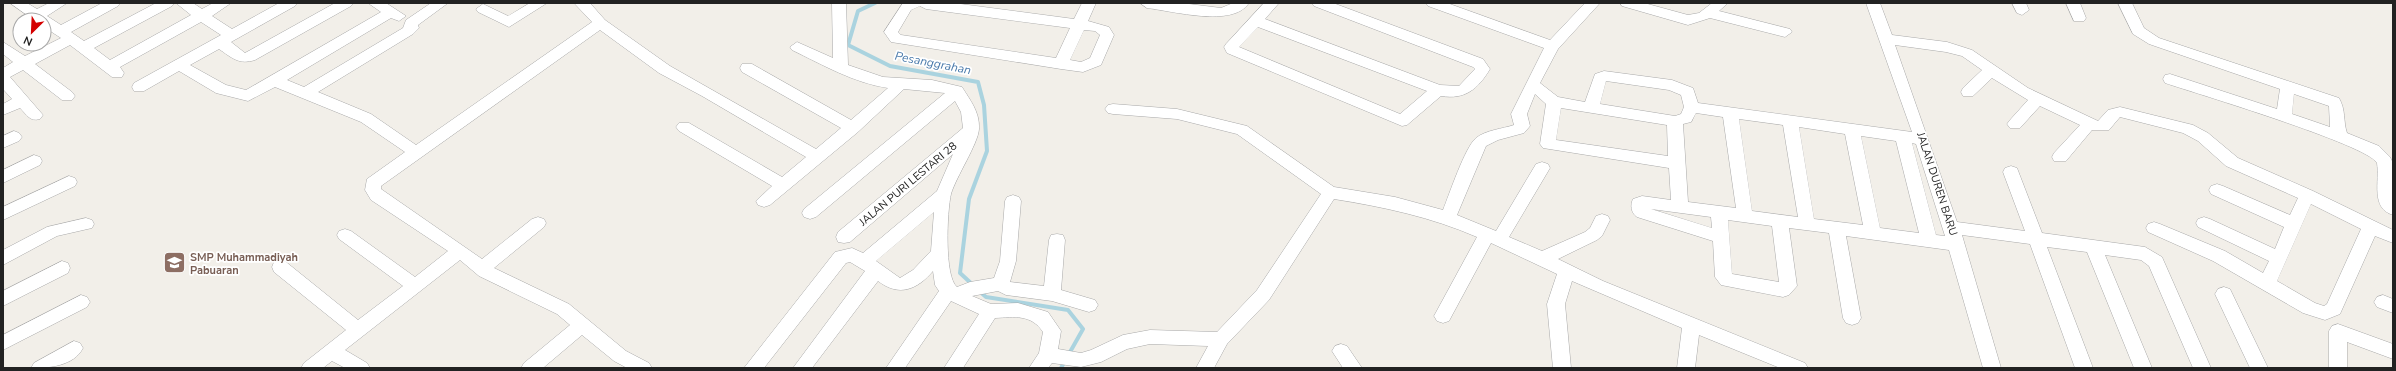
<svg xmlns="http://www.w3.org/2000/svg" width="2396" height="371" font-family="'Nunito Sans',sans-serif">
  <rect width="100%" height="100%" fill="#f2efe9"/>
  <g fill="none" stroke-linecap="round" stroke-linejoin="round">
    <path stroke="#aad3df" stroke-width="4" d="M875,3L858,11L848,45L890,66L978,82L984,105L987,151L969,199L960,273L973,285
      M979,291L986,297L1068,310L1083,329L1061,368"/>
    <defs>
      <path id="minor" d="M10,3H27L37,9L49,3H67L47,16L61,25L102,3H120L118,6L71,32L84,41L156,3H174L172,6L94,48L110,60L191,15L176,3H193L202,9L213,3H231L212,16L232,29L279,3H297L295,6L231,42L245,53L335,3H353L351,6L255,60C239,65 232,58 219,49L190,65L226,85L246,90L381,12L368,3H386L406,16L399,21L391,18L287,80L304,87L403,28L406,20L431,3H448L418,25L419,28L413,34L318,92L371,114L416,145L592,22L574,3H590L605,20L670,66L816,149L841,128L742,72L740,68L742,64H752L851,120L888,88C854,83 823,65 792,50L790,47L797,42L833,58L832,3H846L848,65L883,77L932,80L962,87C970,100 980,112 979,129C978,144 956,177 951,194C947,211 944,277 957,287L970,282L994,278L1000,261L1005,201L1007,197L1013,195L1019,197L1021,201L1016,261L1010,282L1044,286L1049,240L1051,235L1057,234L1063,235L1065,240L1061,290L1095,300L1098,305L1095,310L1089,312L1052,301L1006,295L998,291L972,296L991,304L1018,303L1048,312L1061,331L1058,349L1081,353L1091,350L1123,335L1150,330L1217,332L1257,290L1321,194L1237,134L1177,119L1113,114L1108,113L1105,109L1108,105L1113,104L1177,109L1247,126L1334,187L1395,197L1443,210C1449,195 1465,147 1476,138C1486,130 1502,129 1514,125L1511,114L1544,48L1428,6L1426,3H1447L1550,40L1585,3H1600L1558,49L1540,83L1558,97L1585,102L1595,74L1604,71L1672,80L1693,88L1698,103L1912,132L1866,3H1880L1892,35L1947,42L1972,50L2028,88L2098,121L2108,110L2120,107L2193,125L2208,133L2238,158L2313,191L2393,230V243L2375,236L2340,314L2325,320L2303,313L2213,261L2148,232L2146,228L2148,224L2154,222L2160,224L2225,251L2263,273L2269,261L2198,227L2196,223L2198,219L2204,217L2210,219L2275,249L2284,227L2211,194L2209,190L2211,186L2217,184L2223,186L2290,215L2298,198L2226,166L2198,141L2183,133L2120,117L2109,130H2092L2066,161H2054L2052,157L2054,153L2080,125L2040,106L2020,128H2010L2007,124L2010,120L2028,100L1992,78L1973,96H1963L1961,92L1963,88L1982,70L1962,56L1946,52L1895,45L1957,222L2025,231L2003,172L2005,168L2011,166L2017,168L2042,233L2145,247L2162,257L2211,368H2193L2149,266L2141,260L2105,255L2152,368H2134L2087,252L2047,247L2093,368H2075L2030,244L1962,235L2001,368H1983L1949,250L1846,236L1861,318L1858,323L1852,325L1846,323L1843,318L1829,233L1789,228L1797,286L1789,295L1783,297L1721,285L1715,277L1713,241L1637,217C1631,213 1630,205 1633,199L1642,196L1671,200L1669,168L1543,148L1540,144L1546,104L1535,94L1527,114L1530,126L1524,133L1498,140L1486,146L1457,215L1496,231L1536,164L1542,162L1548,164L1550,168L1509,237L1542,251L1585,232L1590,228L1596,216L1602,214L1608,216L1610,220L1602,236L1597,240L1558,259L1603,281L1805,363L1808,368H1780L1699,335L1695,368H1677L1682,328L1572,281L1565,304L1571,368H1553L1547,304L1557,274L1491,243L1449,321L1443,323L1437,321L1434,316L1477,237C1431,217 1384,207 1334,199L1269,300L1227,344L1214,368H1196L1208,346L1150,344L1127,349L1101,362L1081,367L1052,363L1048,368H1029L1039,353L1043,332C1031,314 1015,317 995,318L963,368H944L979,314L951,301L905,368H886L939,291L935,285L933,271C917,290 899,297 878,281L812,368H793L865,271L850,262L846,263L764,368H744L835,252L852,248L863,253L937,191L953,154L850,242L844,243L838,242L836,237L838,232L963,128L961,112L955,101L816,217L810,219L804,217L802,213L804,209L945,93L904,89L858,132L770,205L764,207L758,205L756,201L772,186L679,131L676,127L679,123H689L782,177L806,157L702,96L659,73L600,30L381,186V189L482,259L532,219L538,217L544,219L546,223L544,227L494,268L569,304L626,351L649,363L652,368H627L614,361L582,335L543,368H521L524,363L570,325L557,314L479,276L460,260L345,350L367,363L370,368H345L332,361L323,368H301L304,363L346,330L274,272L272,267L274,262L280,260L286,262L358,320L403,286L339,239L337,235L339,231L345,229L351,231L415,277L448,251L371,200L365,190L367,179L405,152L361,122L275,87L248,101L216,93L179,71L144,91H134L132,87L134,83L221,35L201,22L120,67L124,73L122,77H112L70,45L35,64L72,92L75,96L72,100H62L23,70L10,77L43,115L40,119C30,122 27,115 20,108L3,115V104L12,99L3,89V68L13,62L3,54V42L25,56L61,38L44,27V20H34ZM1606,81L1669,90L1681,95L1684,107L1681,114L1675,116L1600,104ZM1561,108L1667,125L1668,156L1556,140ZM1696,113L1723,117L1736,208L1688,202L1683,124L1691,122ZM1739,119L1783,125L1798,217L1752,211ZM1799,127L1845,134L1863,225L1814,219ZM1861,136L1896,141L1919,233L1880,228ZM1912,143L1916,144L1945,236L1936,235ZM2311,204L2361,229L2327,304L2324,306L2315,303L2277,281ZM1651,209L1711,217L1712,228ZM934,212L931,251L913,270L900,278L876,261ZM1728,220L1772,226L1779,282L1732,274Z
        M530,3H547L509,27L478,12L476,9L483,4L508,16Z
        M903,3H953L1074,19L1082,3H1096L1088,21L1109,27L1114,35L1101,65L1083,72L1061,69L891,42L884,32ZM920,6L926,9L1070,28L1056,58L901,35L898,32L911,10ZM1084,30L1095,31L1100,35L1090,58L1081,62L1070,60Z
        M1140,3H1181L1221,8L1233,3H1249C1233,28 1173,11 1147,8Z
        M1264,3H1279L1265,19L1440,85L1459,86L1475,69L1473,67L1314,6L1312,3H1333L1483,59L1490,69C1478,89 1465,100 1441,96L1407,125L1402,126L1227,53L1224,47L1226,44ZM1258,27L1427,91L1400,114L1239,47Z
        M1620,3H1644L1688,15L1699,13L1712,3H1728L1719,11L1790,29L1792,32L1785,37L1710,18L1688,25L1622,6Z
        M2012,3H2026L2029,10L2022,15L2017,13Z
        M2066,3H2080L2086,18L2084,21H2074Z
        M2118,3H2132L2144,28L2159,38L2339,98C2346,110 2343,121 2347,133L2379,146L2390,157L2393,163V215C2370,208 2380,181 2377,163C2368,145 2195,93 2165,83L2163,79L2165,75L2170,74L2277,109L2280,89L2149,44L2133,34ZM2294,94L2329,106L2330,127L2292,114Z
        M14,131L19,133L22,137L19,141L3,148V136Z
        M34,155L40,157L42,161L40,165L3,183V170Z
        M69,176L75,178L77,182L75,186L3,220V207Z
        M86,218L92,220L94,224L92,228L57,236L3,265V250L47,227Z
        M62,261L68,263L70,268L68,273L3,306V291Z
        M2224,287L2230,289L2268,368H2250L2215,294L2218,289Z
        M81,295L87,297L90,302L87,307L3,350V335Z
        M2383,295L2393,299V313L2377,307L2374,302L2377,297Z
        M2338,324L2393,344V359L2347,342V368H2329V331L2332,326Z
        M74,341L80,343L83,348C74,366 49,368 31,368L34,363Z
        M1341,344L1347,346L1362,368H1343L1332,351L1335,346Z"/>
    </defs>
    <use href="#minor" stroke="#a9a9a9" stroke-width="1"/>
    <use href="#minor" fill="#fff" fill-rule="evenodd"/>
  </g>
  <defs>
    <symbol id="school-square" viewBox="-11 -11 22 22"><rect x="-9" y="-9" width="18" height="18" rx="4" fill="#8d6e63" stroke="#fff"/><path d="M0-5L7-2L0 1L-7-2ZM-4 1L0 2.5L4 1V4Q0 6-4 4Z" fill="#fff"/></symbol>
  </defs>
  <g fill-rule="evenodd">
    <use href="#school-square" x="162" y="250" width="25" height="25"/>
  </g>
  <g text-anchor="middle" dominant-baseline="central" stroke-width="3.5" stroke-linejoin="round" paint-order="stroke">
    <g font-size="11" fill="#222" stroke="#fff">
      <text transform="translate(908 184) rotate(-40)">JALAN PURI LESTARI 28</text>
      <text transform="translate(1937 184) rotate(72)">JALAN DUREN BARU</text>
    </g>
    <g font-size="11" font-weight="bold" fill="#785e54" stroke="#fff" text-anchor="start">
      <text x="190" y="257">SMP Muhammadiyah<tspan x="190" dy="13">Pabuaran</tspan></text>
    </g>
    <g font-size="12" font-style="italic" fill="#4a7aab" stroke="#fff">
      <text transform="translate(933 63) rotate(11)">Pesanggrahan</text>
    </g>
  </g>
  <rect width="2396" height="371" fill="none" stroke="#222222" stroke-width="8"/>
  <g transform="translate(32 32) rotate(204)"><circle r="19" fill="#ffffff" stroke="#a7a7a7"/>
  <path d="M0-3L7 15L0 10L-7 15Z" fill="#d40000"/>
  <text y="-6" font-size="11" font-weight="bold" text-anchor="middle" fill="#222222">N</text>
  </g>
</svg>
